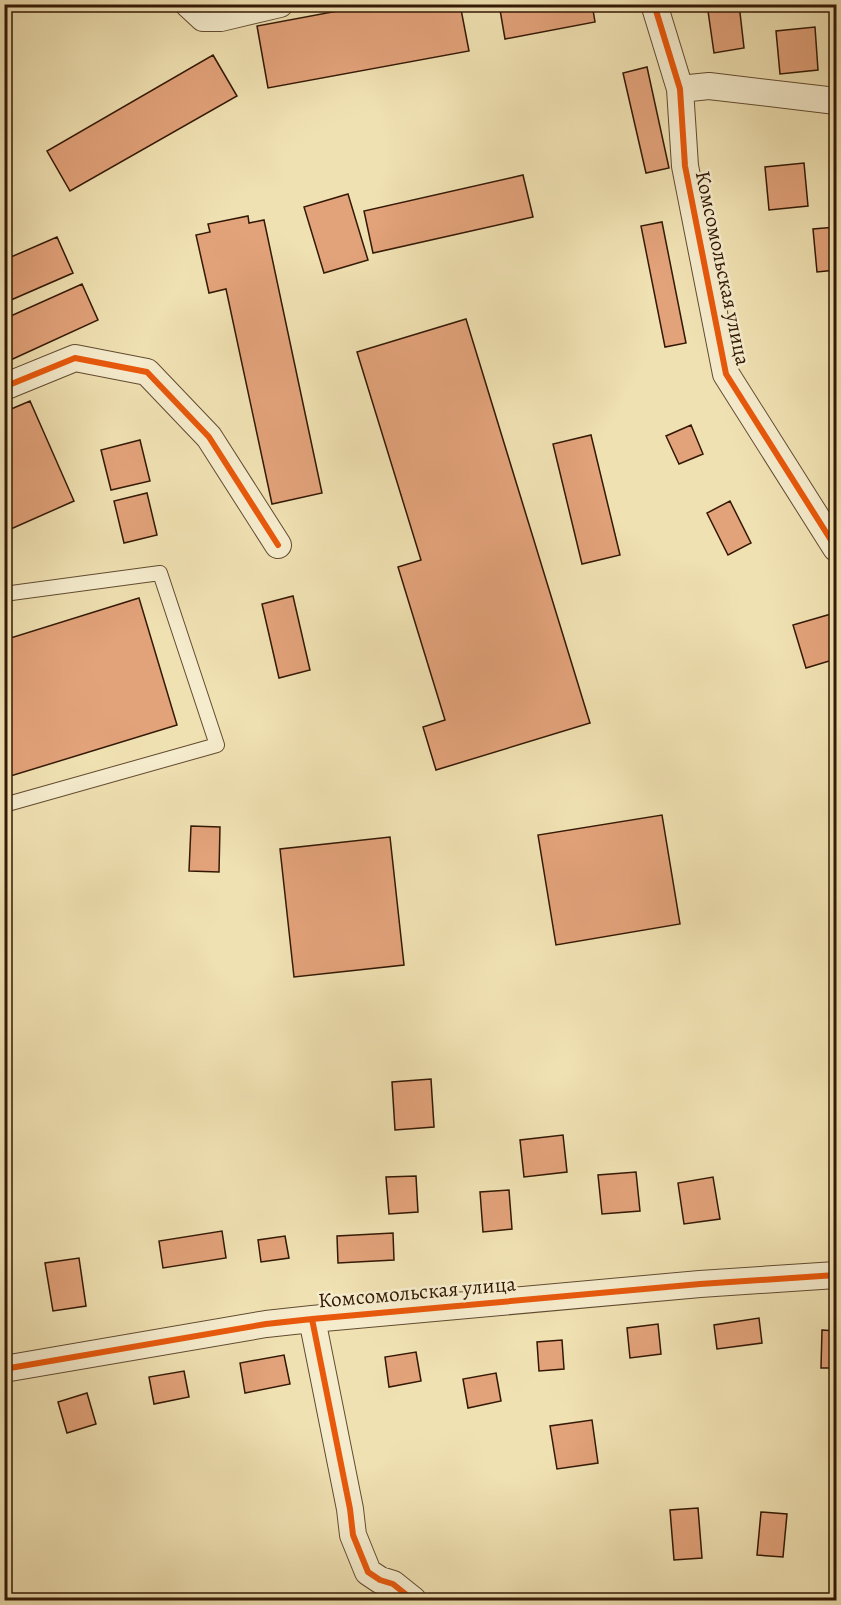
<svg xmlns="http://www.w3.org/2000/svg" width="841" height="1605" font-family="Alegreya,serif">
  <rect width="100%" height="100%" fill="#f0e1b2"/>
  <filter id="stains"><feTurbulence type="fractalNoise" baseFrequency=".00333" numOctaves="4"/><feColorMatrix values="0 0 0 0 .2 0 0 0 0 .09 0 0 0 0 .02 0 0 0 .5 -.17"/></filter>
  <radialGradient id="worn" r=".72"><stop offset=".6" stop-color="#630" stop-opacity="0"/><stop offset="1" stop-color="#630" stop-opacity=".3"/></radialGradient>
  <path fill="#e2a27a" stroke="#331905" stroke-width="1.5" d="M375,4H460L469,51L268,88L257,26Z
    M499,4H592L595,22L505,39Z
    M707,4H739L744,48L714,53Z
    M815,27L818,70L780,74L776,31Z
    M213,55L237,96L70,191L47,151Z
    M647,67L669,168L646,173L623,73Z
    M804,163L808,206L769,210L765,167Z
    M523,175L533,217L373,253L364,211Z
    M348,194L368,260L324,273L304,207Z
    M248,216L249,223L264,220L322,493L272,504L226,289L209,293L196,235L210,232L208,224Z
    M662,222L686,343L665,347L641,226Z
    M836,227V270L817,272L813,229Z
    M57,237L73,273L4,303V260Z
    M82,284L98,320L4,363V319Z
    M466,319L590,723L436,770L423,727L445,720L398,567L421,560L357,352Z
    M30,401L74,501L4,532V412Z
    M691,425L703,454L679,464L666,436Z
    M591,435L620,555L582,564L553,444Z
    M140,440L150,481L111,490L101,450Z
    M147,493L157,535L124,543L114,501Z
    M730,501L751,543L728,555L707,513Z
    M293,596L310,670L279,678L262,604Z
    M139,598L177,725L4,778V640Z
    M831,614L836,633V659L806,668L793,625Z
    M662,815L680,924L556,945L538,835Z
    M191,826L220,827L219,872L189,871Z
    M390,837L404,965L294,977L280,849Z
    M431,1079L434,1127L395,1130L392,1082Z
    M563,1135L567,1172L524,1177L520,1140Z
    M636,1172L640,1211L602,1214L598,1175Z
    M416,1176L418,1212L389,1214L386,1177Z
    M713,1177L720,1219L684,1224L678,1183Z
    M509,1190L512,1229L483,1232L480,1192Z
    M222,1231L226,1258L163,1268L159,1241Z
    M393,1233L394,1260L338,1263L337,1236Z
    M285,1236L289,1258L261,1262L258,1240Z
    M79,1258L86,1306L53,1311L45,1263Z
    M759,1318L762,1343L717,1349L714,1325Z
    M658,1324L661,1354L630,1358L627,1328Z
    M822,1330L836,1331V1368H821Z
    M562,1340L564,1369L539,1371L537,1342Z
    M416,1352L421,1381L389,1387L385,1357Z
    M284,1355L290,1384L245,1393L240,1363Z
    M184,1371L189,1397L154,1404L149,1377Z
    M496,1373L501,1401L468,1408L463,1379Z
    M87,1393L96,1424L67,1433L58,1402Z
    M592,1420L598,1463L557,1469L550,1426Z
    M698,1508L702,1558L674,1560L670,1510Z
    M761,1512L787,1514L783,1557L757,1555Z"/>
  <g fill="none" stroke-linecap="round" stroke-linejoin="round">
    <defs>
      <path id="lane" d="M4,594L160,573L217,745L4,805"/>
      <path id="street" d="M188,4L203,18H221L280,4
        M654,4L680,89L685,166L726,374L836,548
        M680,89L709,86L836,101
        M4,387L75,358L147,372L209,437L278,545
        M312,1319L350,1509L353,1535L368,1572L380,1580L393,1584L413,1600
        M4,1369L266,1324L312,1319L700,1284L836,1275"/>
    </defs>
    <use href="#lane" stroke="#624b30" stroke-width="16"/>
    <use href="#street" stroke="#624b30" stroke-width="28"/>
    <use href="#lane" stroke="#f5eccd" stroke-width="14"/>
    <use href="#street" stroke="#f5eccd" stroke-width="26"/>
    <defs>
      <path id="cycleway" d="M654,4L680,89L685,166L726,374L836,548
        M4,387L75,358L147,372L209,437L278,545
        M312,1319L350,1509L353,1535L368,1572L380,1580L393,1584L413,1600
        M4,1369L266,1324L312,1319L700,1284L836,1275"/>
    </defs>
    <use href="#cycleway" stroke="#f5eccd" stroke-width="10"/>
    <use href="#cycleway" stroke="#e8590c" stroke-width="6"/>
  </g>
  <g text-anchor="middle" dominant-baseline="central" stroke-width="5" stroke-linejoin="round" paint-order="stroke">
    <g font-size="21" fill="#331905" stroke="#f5eccd">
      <text transform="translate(723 268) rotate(78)">Комсомольская улица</text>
      <text transform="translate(417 1292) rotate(-5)">Комсомольская улица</text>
    </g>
  </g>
  <rect width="841" height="1605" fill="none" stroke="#f0e1b2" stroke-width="24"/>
  <rect x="6" y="6" width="829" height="1593" fill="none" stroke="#331905" stroke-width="3"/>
  <rect x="12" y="12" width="817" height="1581" fill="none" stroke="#331905" stroke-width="1.5"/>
  <rect width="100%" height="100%" filter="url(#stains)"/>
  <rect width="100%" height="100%" fill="url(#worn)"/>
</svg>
